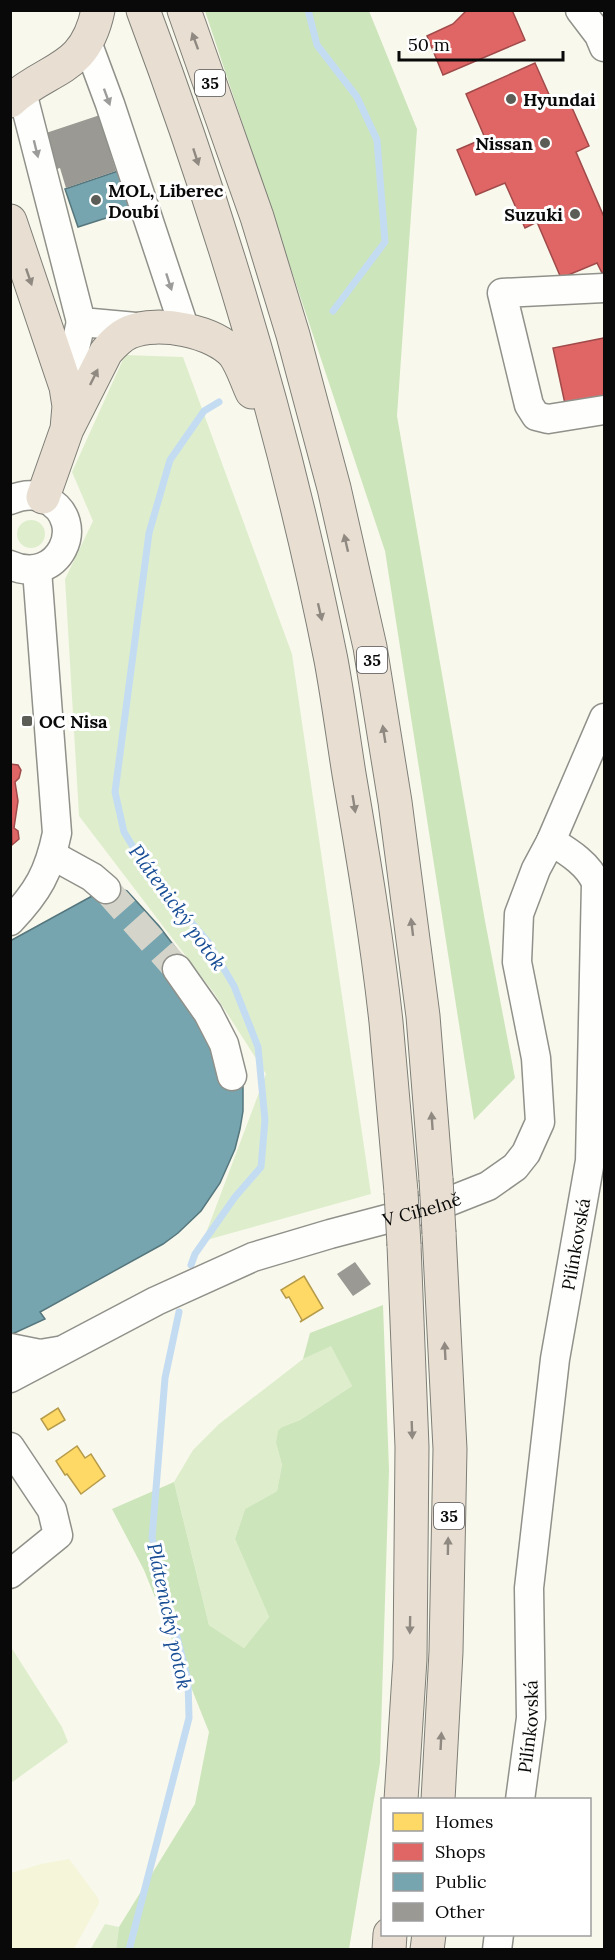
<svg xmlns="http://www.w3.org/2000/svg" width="615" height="1960" font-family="Lora,serif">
  <rect width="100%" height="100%" fill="#f9f8ec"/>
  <path fill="#f4f5d9" d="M69,1859L98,1898L99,1903L74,1949H11V1873L41,1864Z"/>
  <path fill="#deeecd" d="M125,355L183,357L292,654L371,1194L203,1241L266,1074L214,993L79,816L65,579L93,521L72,472Z
    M17 534a14 14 0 1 1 28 0a14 14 0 1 1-28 0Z
    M331,1345L352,1386L300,1420L282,1427L276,1443L282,1465L277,1491L245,1509L235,1539L269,1617L244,1648L209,1625L174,1482L193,1450L219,1424L303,1359Z
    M11,1647L62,1727L68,1742L11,1783Z
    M105,1924L119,1927L116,1949L90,1950Z"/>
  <path fill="#cce5bb" d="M205,11H369L417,129L397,416L485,921L515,1078L474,1120L385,551Z
    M383,1305L389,1470L380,1763L349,1949H116L119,1927L195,1804L209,1732L144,1570L112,1509L174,1482L209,1625L244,1648L269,1617L235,1539L245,1509L277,1491L282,1465L276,1443L278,1431L282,1427L300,1420L352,1386L331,1346L303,1359L310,1333Z"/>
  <path fill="#ffd966" stroke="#b59b4a" stroke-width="1.5" d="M304,1276L323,1308L300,1322L302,1320L289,1297L286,1298L281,1290Z
    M58,1408L65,1420L48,1430L41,1419Z
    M77,1446L85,1458L91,1454L105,1476L81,1494L67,1474L65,1475L56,1461Z"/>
  <path fill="#e06666" stroke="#a04a4a" stroke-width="1.5" d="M467,10H512L525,40L443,75L427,36L453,24Z
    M535,63L555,108L569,101L589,146L576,152L604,217V272L602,273L597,263L561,278L537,222L525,228L505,183L476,195L457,150L485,138L466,94Z
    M604,338V405L567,413L553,348Z
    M10,764L18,765L21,770L19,778L15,782L18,801L14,828L18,831L19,839L12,845Z"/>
  <path fill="#76a5af" stroke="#55767d" stroke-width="1.5" d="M118,171L131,210L78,227L65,189Z
    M115,887L127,891L159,926L213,997L243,1079V1111L240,1129L235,1149L220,1183L201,1211L178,1233L163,1244L40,1312L45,1319L10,1335V941L103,890Z"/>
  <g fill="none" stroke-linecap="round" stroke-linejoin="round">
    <path stroke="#c4dcf1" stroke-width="7" d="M308,10L317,45L357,97L377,140L385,242L333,311
      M191,1265L195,1254L235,1197L261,1167L265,1120L258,1047L234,986L208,942L147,870L124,832L115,792L149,533L170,460L204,411L219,402
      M129,1950L189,1718L188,1680L152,1538L165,1378L179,1312"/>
  </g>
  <path fill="#9a9993" d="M115,110L127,146L110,152L116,171L66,188L60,168L33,177L31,176L20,144L22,141Z
    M355,1262L371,1284L353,1296L337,1274Z"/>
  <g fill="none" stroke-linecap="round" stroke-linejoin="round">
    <path stroke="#d5d4ca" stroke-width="28" stroke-dasharray="28 14" stroke-linecap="butt" d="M106,889L177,969"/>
    <defs>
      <g id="minor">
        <path d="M580,10L599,35L604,47"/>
        <path d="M87,42L110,104L185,330"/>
        <path d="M22,92L81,322L147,328"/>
        <path d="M604,288L502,293L529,405L536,416L548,419L604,410"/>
        <path d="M66,387L81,322"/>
        <path d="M10,500C22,495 34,493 46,499C90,522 58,587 10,565"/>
        <path d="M52,855L92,877L106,889"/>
        <path d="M10,921C38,892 49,872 57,833L37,570"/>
        <path d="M177,969L208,1013L224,1044L232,1076"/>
        <path d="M10,1348L40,1354L58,1351"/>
        <path id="s1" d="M10,1378L156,1301L253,1257L330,1234L440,1205L488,1186L515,1167L526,1153L540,1122L536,1058L517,962L519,914L536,869L551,841L604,718"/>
        <path d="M10,1447L52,1510L58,1535L10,1574"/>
        <path id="s2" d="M520,1800L531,1718L529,1588L555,1359L590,1161L596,883C589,864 567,851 551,841"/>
        <path d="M497,1950L499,1934"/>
      </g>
      <path id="highway" d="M143,10C222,221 287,439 331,660C338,698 343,736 349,774C363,856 377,939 386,1022C391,1078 396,1135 401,1192
        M184,10L257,217L293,335L334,488L370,647L395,802L423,1016L436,1179
        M10,101C48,66 85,73 98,10
        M10,221L66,387L69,406L67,429
        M43,497L67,429L106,352C113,344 120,336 130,332C158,320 214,331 234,354C242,365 246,379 252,392
        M401,1800L410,1659L412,1447L404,1245
        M438,1800L446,1652L450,1449L439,1233
        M389,1950L390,1934
        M427,1950L429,1934"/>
    </defs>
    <use href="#minor" stroke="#91918b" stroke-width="31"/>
    <use href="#highway" stroke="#7e7e78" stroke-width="35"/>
    <use href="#minor" stroke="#fefefc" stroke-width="28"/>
    <use href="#highway" stroke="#e8dfd2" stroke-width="33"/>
    <defs>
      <path id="highway-bridge" d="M436,1179L439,1233
        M401,1192L404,1245"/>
    </defs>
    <use href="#highway-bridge" stroke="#7e7e78" stroke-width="35" stroke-linecap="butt"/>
    <use href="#highway-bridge" stroke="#e8dfd2" stroke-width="33"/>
  </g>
  <defs><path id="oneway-solid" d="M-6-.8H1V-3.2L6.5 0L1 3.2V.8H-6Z" transform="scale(1.5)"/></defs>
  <g fill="#8f8982">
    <use href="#oneway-solid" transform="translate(195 41) rotate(-110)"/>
    <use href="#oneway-solid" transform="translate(196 157) rotate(72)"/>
    <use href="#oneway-solid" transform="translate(29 277) rotate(71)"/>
    <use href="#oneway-solid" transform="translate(94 377) rotate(-64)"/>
    <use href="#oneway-solid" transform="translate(346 543) rotate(-103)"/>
    <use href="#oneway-solid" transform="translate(320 612) rotate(77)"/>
    <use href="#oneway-solid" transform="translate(384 734) rotate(-99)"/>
    <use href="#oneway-solid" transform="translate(354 804) rotate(81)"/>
    <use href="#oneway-solid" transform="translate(412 927) rotate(-97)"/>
    <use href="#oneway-solid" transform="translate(432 1121) rotate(-94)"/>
    <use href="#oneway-solid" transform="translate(445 1351) rotate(-93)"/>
    <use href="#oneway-solid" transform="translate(412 1430) rotate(88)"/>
    <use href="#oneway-solid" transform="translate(448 1546) rotate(-89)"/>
    <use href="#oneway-solid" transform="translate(410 1625) rotate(91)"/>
    <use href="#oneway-solid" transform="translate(441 1741) rotate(-87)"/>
  </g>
  <g fill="#9c9c9b">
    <use href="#oneway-solid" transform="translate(107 97) rotate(70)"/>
    <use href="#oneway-solid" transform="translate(36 149) rotate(76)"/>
    <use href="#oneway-solid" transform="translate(169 282) rotate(72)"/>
  </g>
  <g fill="#5d5d58" stroke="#fff" stroke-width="2">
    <circle cx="511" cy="99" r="6"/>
    <circle cx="545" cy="143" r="6"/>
    <circle cx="96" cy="200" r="6"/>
    <circle cx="575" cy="214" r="6"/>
    <rect x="21" y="715" width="12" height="12" rx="3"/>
  </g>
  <g text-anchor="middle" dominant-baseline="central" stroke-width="6" stroke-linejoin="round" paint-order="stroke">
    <g fill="#fff" stroke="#535353" stroke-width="1.5">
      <rect x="195" y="70" width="30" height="26" rx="4.5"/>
      <rect x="357" y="647" width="30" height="26" rx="4.5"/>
      <rect x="434" y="1503" width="30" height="26" rx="4.5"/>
    </g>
    <g font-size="16" font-weight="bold" fill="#090909">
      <text x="210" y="83">35</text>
      <text x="372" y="660">35</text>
      <text x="449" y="1516">35</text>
    </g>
    <g font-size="18" font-weight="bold" fill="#090909" stroke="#fff" text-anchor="start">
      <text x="523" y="99">Hyundai</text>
      <text x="533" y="143" text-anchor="end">Nissan</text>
      <text x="108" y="190">MOL, Liberec<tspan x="108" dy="21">Doubí</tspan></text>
      <text x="563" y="214" text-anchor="end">Suzuki</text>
      <text x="39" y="721">OC Nisa</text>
    </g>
    <g font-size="18" fill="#090909" stroke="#fff">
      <text stroke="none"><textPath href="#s1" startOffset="447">V Cihelně</textPath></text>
      <text stroke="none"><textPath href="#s2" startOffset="560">Pilínkovská</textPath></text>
      <text stroke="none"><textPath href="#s2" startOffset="74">Pilínkovská</textPath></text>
    </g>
    <g font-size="20" font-style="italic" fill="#194e95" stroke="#fff">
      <text transform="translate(178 907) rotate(54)">Plátenický potok</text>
      <text transform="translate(170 1616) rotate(78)">Plátenický potok</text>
    </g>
  </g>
  <rect width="615" height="1960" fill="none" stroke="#090909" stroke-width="24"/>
  <rect x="381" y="1798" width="210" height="138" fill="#ffffff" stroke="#9d9d9d" stroke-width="1.5"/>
  <rect x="393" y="1813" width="30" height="18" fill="#ffd966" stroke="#9d9d9d" stroke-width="1.5"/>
  <text x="435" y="1828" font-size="18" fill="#090909">Homes</text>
  <rect x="393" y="1843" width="30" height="18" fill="#e06666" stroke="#9d9d9d" stroke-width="1.5"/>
  <text x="435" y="1858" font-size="18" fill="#090909">Shops</text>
  <rect x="393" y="1873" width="30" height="18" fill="#76a5af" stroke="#9d9d9d" stroke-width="1.5"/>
  <text x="435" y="1888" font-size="18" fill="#090909">Public</text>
  <rect x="393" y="1903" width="30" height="18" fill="#9a9993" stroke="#9d9d9d" stroke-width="1.5"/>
  <text x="435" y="1918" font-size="18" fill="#090909">Other</text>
  <path d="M399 51v9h164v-9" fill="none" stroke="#090909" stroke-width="3"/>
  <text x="408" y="51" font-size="18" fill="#090909" stroke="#ffffff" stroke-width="4.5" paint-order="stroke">50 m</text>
</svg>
